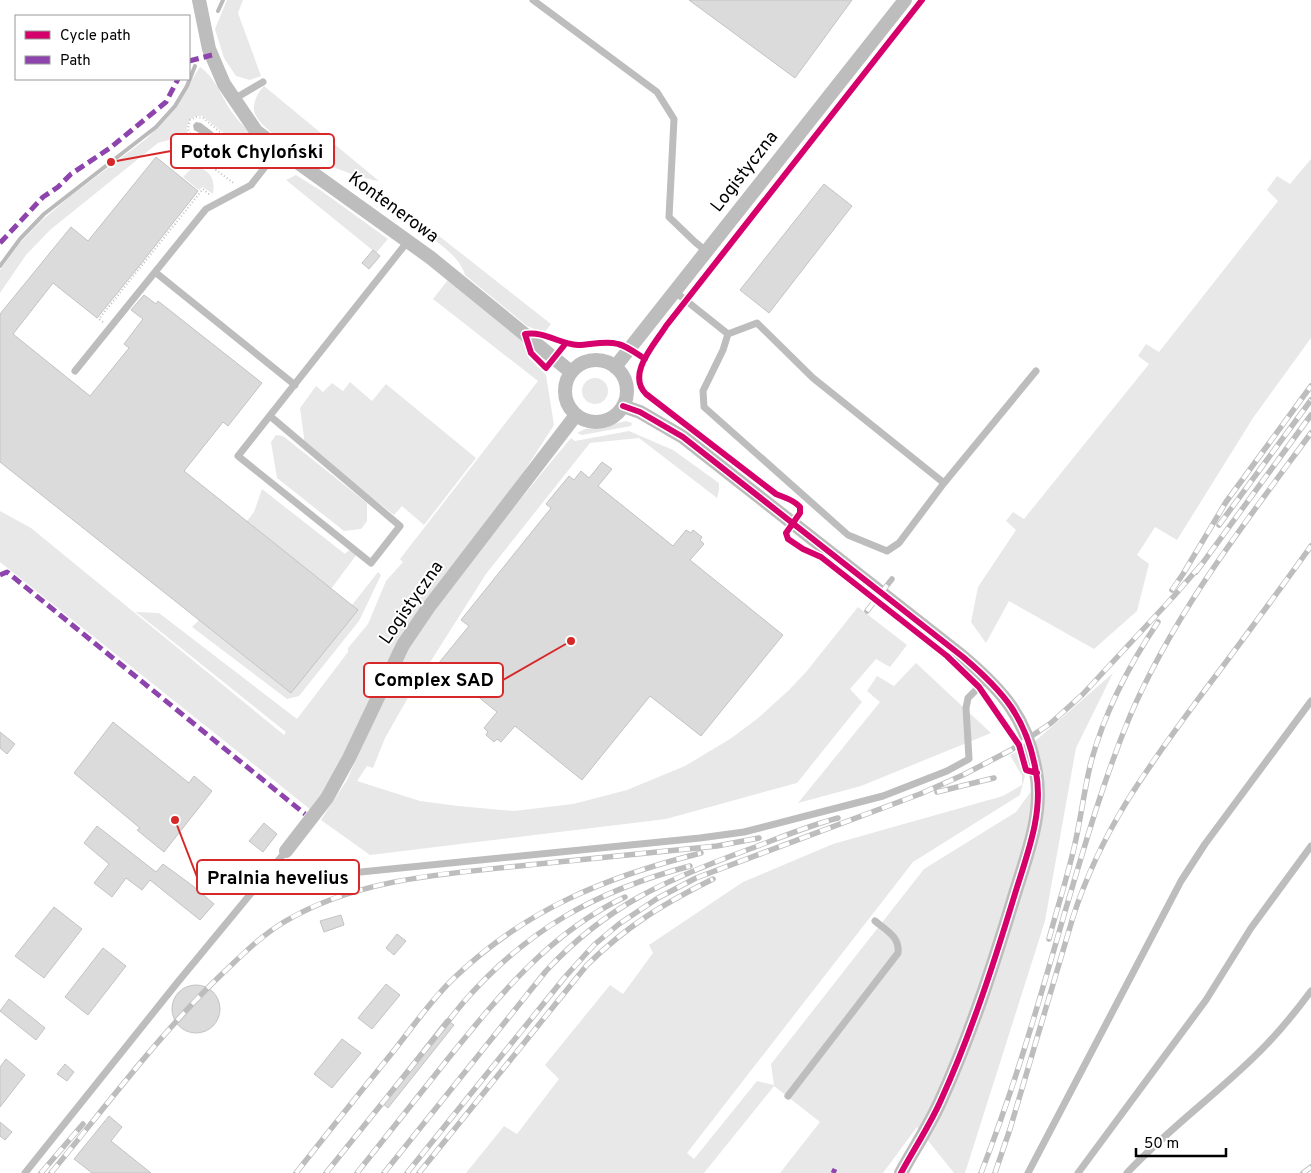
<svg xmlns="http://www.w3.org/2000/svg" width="1311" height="1173" font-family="Overpass,sans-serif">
  <rect width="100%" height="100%" fill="#fff"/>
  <path fill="#e8e8e8" d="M227,0H243L238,13L261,76L250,80L236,76L224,58L215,29Z
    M200,67C217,79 222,99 234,115C244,129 259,138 265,155L262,163L202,116C196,116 192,116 189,122C181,136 197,138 204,145C211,154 205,156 217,164L216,167L180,140L173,139L158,143L50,230L26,255L0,293V270L19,244L40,222L68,198L146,139L170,114Z
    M264,86L379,181C349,177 269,143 255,114C251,105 258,92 264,86Z
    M1311,159V338L1253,418L1177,540L1155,527L1137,555L1149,564L1137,611L1094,649L1009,601L986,643L971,622L978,587L1016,530L1006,521L1013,512L1024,519L1149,364L1138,356L1146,344L1159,352L1278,201L1267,190L1277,176L1290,184Z
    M197,167C212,171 215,181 213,194L203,187L199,190L183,177L191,169Z
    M296,175L323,192L388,239L376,253L286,180Z
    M406,210L551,324L544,333L527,326L465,275C459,252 422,232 402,218Z
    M447,281L452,282L526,344L530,354L528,357L546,375L554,425L516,484L403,632L375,689L336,774L311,810L0,562V511L31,528L284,735L286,732L136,612L159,613L297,719L348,652V648L368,624L386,581L403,562L400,559L538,381L433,299Z
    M582 391a13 13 0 1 1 26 0a13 13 0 1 1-26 0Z
    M350,382L372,401L386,384L476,458L424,525L402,506L394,515L305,445L300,408L316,386L323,392L332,383L343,391Z
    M626,421L632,423L631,426L582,435L577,433L585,429L602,427Z
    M629,431L673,450L719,483V490L717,498L639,438L590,443L486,574L415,686C407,680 400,672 402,661C406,642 436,606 448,591C488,539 529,488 571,438L575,441Z
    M276,435L283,436L367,503V521L361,529L344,531L277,478L271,442Z
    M262,489L345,554L349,550L357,554L331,589L247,521L254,512Z
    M378,572L381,575L359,621L299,696L287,699L192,627L199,620L291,693L352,605Z
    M858,607L907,645L890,667L876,659L850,689L862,702L797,783L666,819L370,855L321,820L347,780L381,702C391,692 395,689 409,696L385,738L373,768L367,766L357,781L420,801L458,806L514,811L573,804L627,790L685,766L730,739L757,719L789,690L806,672Z
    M916,663L991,733L861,786L798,803L880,702L867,691L877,676L894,686Z
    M1113,673L1076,748L1045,921L965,1173H954L917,1127L883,1173H780L820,1122L774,1086L704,1173H466L504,1126L517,1134L559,1079L545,1065L610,985L623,994L653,953L649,945L743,882L833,844L1003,796L1022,785V776L1010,755L1017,752L1025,776L1020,795L913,862L687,1153L694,1159L757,1081L774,1085L771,1064L924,869L1016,812L1040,779L1033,743Z"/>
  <path fill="#bababa" d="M196,122L201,123L227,143L229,149L227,154L222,157L217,156L211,142L203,135L194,130L193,125Z"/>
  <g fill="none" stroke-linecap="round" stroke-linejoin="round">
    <path stroke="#bababa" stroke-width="4" d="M218,11L223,0
      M0,266L20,239L44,214L156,127L175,106L187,86L195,66"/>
  </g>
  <path fill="#dbdbdb" stroke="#c3c3c3" d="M689,0H852L795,78Z
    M156,157L198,191L140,265L97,318L53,283L13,334L90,396L129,348L124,344L143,319L131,310L144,295L156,304L158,301L262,383L228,426L223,422L184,471L358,610L291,693L0,462V314L71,227L88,241Z
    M824,184L852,206L769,313L740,290Z
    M373,250L380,256L369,269L362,263Z
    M602,462L612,469L598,486L673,546L686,530L691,533L693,530L702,537L700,540L704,544L690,560L783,635L701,736L650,696L582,780L515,726L501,742L497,739L494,742L486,735L488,732L484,728L497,712L438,664L469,626L461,620L551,508L546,504L569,476L574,480L581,471L589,478Z
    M113,722L189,783L194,776L212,791L164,852L137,830L140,828L74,773Z
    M0,732L15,744L7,754L0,748Z
    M264,823L277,834L263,852L249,841Z
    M97,826L156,872L163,864L193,886L214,904L200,920L150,880L142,890L126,878L112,897L94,883L109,864L84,843Z
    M54,907L82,929L44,978L15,956Z
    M341,915L344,925L324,932L320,921Z
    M397,934L406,941L394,955L386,948Z
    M103,948L126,966L88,1015L65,997Z
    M386,984L400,995L372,1029L358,1018Z
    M172 1009a24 24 0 1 1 48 0a24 24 0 1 1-48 0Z
    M9,999L45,1028L36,1040L0,1011Z
    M446,1019L454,1025L388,1108L381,1102Z
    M342,1039L361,1053L332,1088L314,1074Z
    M6,1059L25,1075L0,1107V1067Z
    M65,1064L74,1072L67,1081L57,1074Z
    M109,1116L122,1127L111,1141L151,1173H92L74,1159Z
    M0,1122L12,1132L5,1140L0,1136Z"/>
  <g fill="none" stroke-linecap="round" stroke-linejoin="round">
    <path stroke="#c2c2c2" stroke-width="2" stroke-dasharray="1 2.5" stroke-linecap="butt" d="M220,164C232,161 237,154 232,142L203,118L196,117L190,120C184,137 195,134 204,142C208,146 208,152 210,158L220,164L216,170L235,184
      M103,322L99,319L203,189L211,196"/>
    <path stroke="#bdbdbd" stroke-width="7" d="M533,0L657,92L674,119L669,217L695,242L706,251
      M234,99L263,82
      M155,272L295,385
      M674,291L728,334L723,350L703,391L704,407L848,535L887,551L899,543L944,483L1036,371
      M728,334L757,323L813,378L944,483
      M75,371L206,209L251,185L279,149
      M270,416L400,526L371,563L238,456L408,241
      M261,882L700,838L744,832L883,796L947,771L969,759L966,708L968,698L987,679
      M788,1096L898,953C900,937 886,930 875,921
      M25,1173L177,983L286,851
      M1028,1173L1181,881L1205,844L1311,701
      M1078,1173L1206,1000L1251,928L1311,846
      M1127,1173C1166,1131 1213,1097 1254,1057C1275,1037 1294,1014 1311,991"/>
    <path stroke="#bdbdbd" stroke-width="14" d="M199,0L209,49L224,84L256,131L293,159L431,258L571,372
      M565 391a31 31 0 1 1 62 0a31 31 0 1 1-62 0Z
      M615,367L905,0
      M623,406L640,412L683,437L963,657C1003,691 1027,718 1036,772C1044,814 1026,857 1014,897C993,966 971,1034 941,1100C930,1125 914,1149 901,1173
      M286,851L327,798L349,758L403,645L428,608L576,415"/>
    <defs>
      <path id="rail" d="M1219,525L1311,400
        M1196,572L1311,415
        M1172,590L1183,574L1226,502L1311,386
        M867,611L892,579
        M937,792L994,778
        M1049,939C1057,909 1067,878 1074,848C1081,819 1084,790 1091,762C1105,711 1129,665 1158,622
        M41,1173L83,1124
        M51,1173C107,1105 160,1033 224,972C243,954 261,936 284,922C357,878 446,874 528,865C591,859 654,852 717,846L759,838
        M296,1173C329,1131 362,1090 396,1048C414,1025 432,999 454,978C526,909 606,877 701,853
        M326,1173L462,1004C527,929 596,891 690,866
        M357,1173C387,1135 417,1098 447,1060C498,997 550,932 625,897
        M384,1173L546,971C607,905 666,880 747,850C777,839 807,826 838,818
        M407,1173L565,977L594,945L619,924L658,898L696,878L920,794L963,775L1011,750L1051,723L1083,694L1174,596L1200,566
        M419,1173L587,965C628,925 663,904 713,879
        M981,1173C1014,1089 1039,1002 1064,915C1084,848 1103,781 1130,716C1175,612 1244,524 1311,433
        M995,1173L1010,1129L1073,917C1102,828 1148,767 1202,694C1239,645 1275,596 1311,546
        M1303,1173L1311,1167"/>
    </defs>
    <use href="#rail" stroke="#bdbdbd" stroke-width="5.5"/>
    <use href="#rail" stroke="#fff" stroke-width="4" stroke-dasharray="11" stroke-linecap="butt"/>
    <path stroke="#8e44ad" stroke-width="5" stroke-dasharray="10 5" stroke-linecap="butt" d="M189,61L212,55
      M0,243L43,197L58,187L71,174L110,148L166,102L178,79
      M0,575L7,572L305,814
      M833,1173L835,1169"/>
    <defs>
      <path id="cycleway" d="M922,0L666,326C655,344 626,374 646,394L776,494C785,498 793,499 800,507V513L786,533L788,539L803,549L821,557L947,656L979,687L1019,745L1026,770L1037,773
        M566,343L546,368L531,353L525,334C545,331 559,344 578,345C591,345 605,340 618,344C627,346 637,354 645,359
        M623,406L640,412L683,437L963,657C1003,691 1027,718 1036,772C1044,814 1026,857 1014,897C993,966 971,1034 941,1100C930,1125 914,1149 901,1173"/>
    </defs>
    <use href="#cycleway" stroke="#fff" stroke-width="9"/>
    <use href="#cycleway" stroke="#d6006c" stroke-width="6"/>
  </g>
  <g text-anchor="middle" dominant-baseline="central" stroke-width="4" stroke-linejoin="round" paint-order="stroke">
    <g font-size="18" fill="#000" stroke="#fff">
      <text transform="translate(745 172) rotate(-52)">Logistyczna</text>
      <text transform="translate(393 208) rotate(36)">Kontenerowa</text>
      <text transform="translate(412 603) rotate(-55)">Logistyczna</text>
    </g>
  </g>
  <path fill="none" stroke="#d62828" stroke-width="2" d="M111 162L171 151M571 641L503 680M175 820L197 877"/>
  <g fill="#d62828" stroke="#fff" stroke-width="2">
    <circle cx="111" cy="162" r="5"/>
    <circle cx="571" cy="641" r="5"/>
    <circle cx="175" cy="820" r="5"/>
  </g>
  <g fill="#fff" stroke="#d62828" stroke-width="2">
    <rect x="171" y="134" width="163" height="34" rx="5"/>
    <rect x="364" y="663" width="139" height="34" rx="5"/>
    <rect x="197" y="860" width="162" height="34" rx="5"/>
  </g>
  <g font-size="19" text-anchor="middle" font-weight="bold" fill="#000">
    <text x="252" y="158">Potok Chyloński</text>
    <text x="434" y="686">Complex SAD</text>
    <text x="278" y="884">Pralnia hevelius</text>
  </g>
  <rect x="15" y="15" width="175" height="65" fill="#ffffff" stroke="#999999"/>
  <rect x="25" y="31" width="25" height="8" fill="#d6006c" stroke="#999999"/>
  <text x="60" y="40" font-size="15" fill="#000000">Cycle path</text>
  <rect x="25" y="56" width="25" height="8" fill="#8e44ad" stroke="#999999"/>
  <text x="60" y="65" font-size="15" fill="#000000">Path</text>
  <path d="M1136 1148v8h90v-8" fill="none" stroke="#000000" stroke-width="2.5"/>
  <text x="1144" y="1148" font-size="15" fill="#000000" stroke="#ffffff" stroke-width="4" paint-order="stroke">50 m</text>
</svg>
